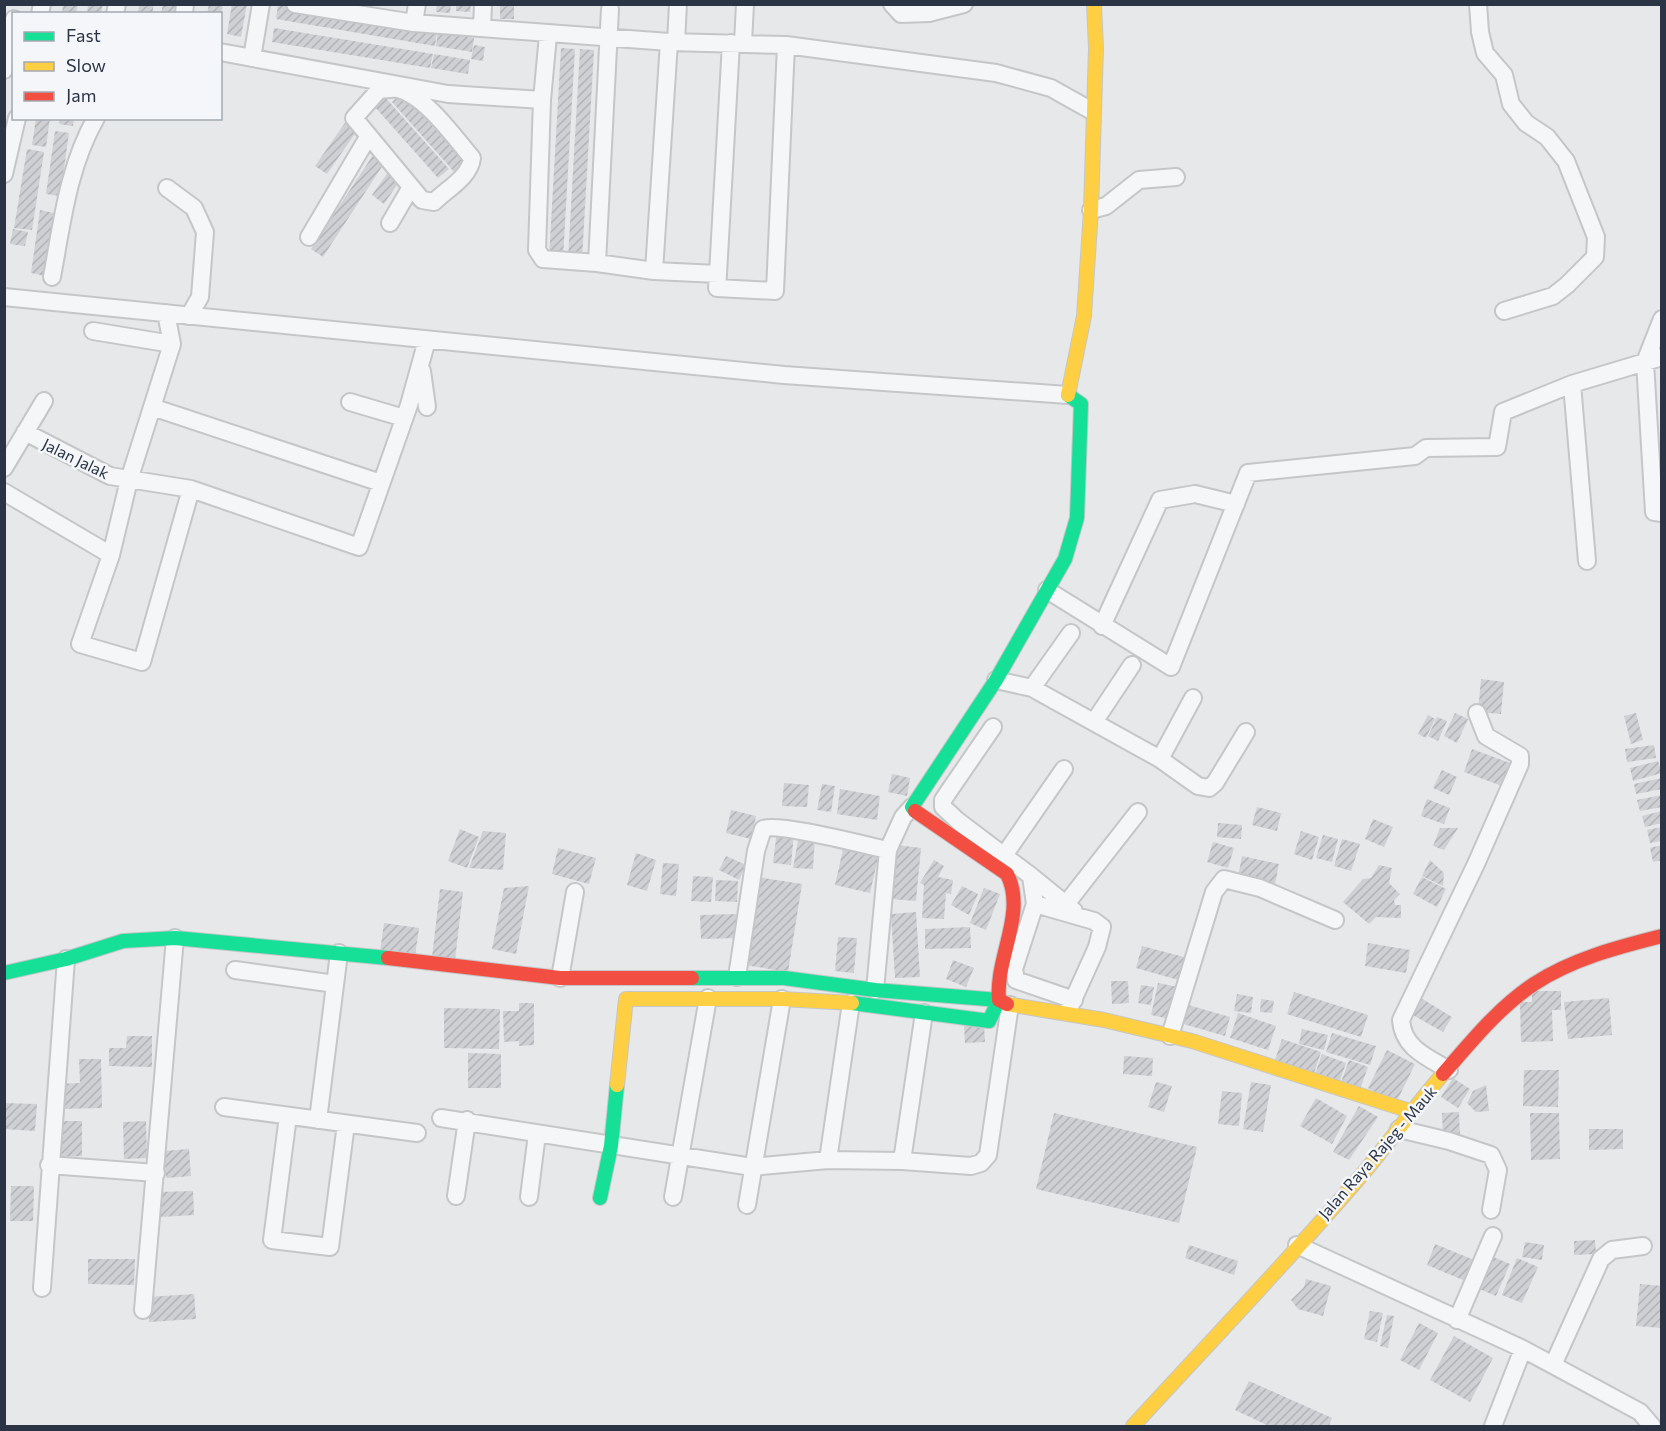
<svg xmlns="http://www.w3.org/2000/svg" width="1666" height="1431" font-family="Commissioner,sans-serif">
  <defs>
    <pattern id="building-hatch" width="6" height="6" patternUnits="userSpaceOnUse" patternTransform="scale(1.5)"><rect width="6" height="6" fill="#ced0d3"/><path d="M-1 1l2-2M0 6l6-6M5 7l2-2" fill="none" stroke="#b1b3b6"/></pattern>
  </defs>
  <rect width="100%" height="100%" fill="#e6e8ea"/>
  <path fill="url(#building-hatch)" d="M63,4H78L76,14H62Z
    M88,4H103L101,14H87Z
    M139,4H154L152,14H138Z
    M163,4H177L175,14H161Z
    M209,4H223L221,14H207Z
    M232,4H247L241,37L227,34Z
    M437,4H451L450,13L436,12Z
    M456,4H471L470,12L456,11Z
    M500,4H514V19H500Z
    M278,5L437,31L435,46L276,19Z
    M274,28L433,54L430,68L272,42Z
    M438,32L474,38L472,52L436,46Z
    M474,45L485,47L483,61L471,59Z
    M561,48L575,49L563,259L549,258Z
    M580,49L594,50L582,260L568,259Z
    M434,54L470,60L468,74L431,68Z
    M402,92L467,165L456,174L392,102Z
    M384,96L449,169L438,178L374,106Z
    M36,118H50L46,147L32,145Z
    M60,118H74L73,126L59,124Z
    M347,120L359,128L327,174L315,166Z
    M55,131L69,133L60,196L46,194Z
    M27,149L44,152L32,230L14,228Z
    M373,155L385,162L323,257L311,249Z
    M389,171L401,179L384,204L372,195Z
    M40,210L54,213L45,276L31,273Z
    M13,229L28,232L25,246L10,244Z
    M1481,679L1504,682L1501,714L1478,712Z
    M1455,713L1468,719L1457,743L1444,736Z
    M1636,713L1643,740L1631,744L1624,716Z
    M1428,715L1435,719L1426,738L1418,734Z
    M1437,717L1447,721L1438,741L1428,736Z
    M1654,745L1656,758L1627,762L1625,749Z
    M1472,749L1510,763L1502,786L1464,772Z
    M1658,761L1662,773L1633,781L1630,768Z
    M1442,770L1457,777L1449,795L1433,788Z
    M892,774L910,778L907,796L888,792Z
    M1662,778V789L1636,794L1634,784Z
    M784,783L809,785L807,807L782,806Z
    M822,784L835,786L831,812L817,810Z
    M840,789L880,796L877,820L837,814Z
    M1662,795V807L1640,811L1637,800Z
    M1427,799L1450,808L1444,824L1421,816Z
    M1257,807L1281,813L1277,831L1252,825Z
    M731,810L756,816L751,839L726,833Z
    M1662,811V823L1645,827L1642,816Z
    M1373,819L1393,827L1384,847L1365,839Z
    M1218,823L1242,825L1241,839L1217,837Z
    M1662,827V841L1650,843L1647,830Z
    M1440,828H1458L1444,850L1433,846Z
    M460,829L479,837L467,868L448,861Z
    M483,831L506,833L503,870L469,868Z
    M777,831L794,833L791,865L773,863Z
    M1301,831L1319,837L1312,860L1294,854Z
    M799,835L815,836L813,869L793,868Z
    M1323,835L1338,839L1332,862L1316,858Z
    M1342,839L1360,844L1351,871L1334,866Z
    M1213,842L1234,848L1228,868L1207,862Z
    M844,845L879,853L870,893L835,885Z
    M896,845L921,848L916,901L891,899Z
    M1662,845V860L1653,862L1650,848Z
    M558,848L596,858L589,884L552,874Z
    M636,853L656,860L647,891L627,885Z
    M726,856L746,865L739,880L719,870Z
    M1242,856L1279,864L1275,884L1238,877Z
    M934,860L944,866L938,877L953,880L951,894L946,893L944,919L922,918L924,885L920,883Z
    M1430,860L1444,873L1443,886L1422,876Z
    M663,863L679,864L676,896L660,894Z
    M1379,865L1392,868L1389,883L1400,894L1394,900L1395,905H1401V918L1376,917L1369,924L1343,902L1363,879L1371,878Z
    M693,876L713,877L711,902L691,901Z
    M758,877L802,884L788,972L745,965Z
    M1422,877L1446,889L1437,907L1413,894Z
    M716,880L738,881L737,902L715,901Z
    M529,886L516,954L492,949L504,888Z
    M962,886L978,894L969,915L951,905Z
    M984,888L1000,894L986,930L970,923Z
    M440,889L463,892L455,960L432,957Z
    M916,912L920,977L895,978L891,914Z
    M739,914L740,938L701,939L700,915Z
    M384,923L419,928L415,956L380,952Z
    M970,927L971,948L925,949V929Z
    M838,937L857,938L854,973L835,971Z
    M1368,943L1410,950L1406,973L1365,966Z
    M1142,946L1188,958L1182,981L1136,968Z
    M953,960L974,968L966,987L946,979Z
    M1111,981H1128L1129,1003L1112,1004Z
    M1158,983L1178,987L1170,1019L1151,1015Z
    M1141,985L1154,987L1151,1005L1138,1003Z
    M1532,991H1561V1010H1552L1553,1041L1521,1042L1520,1002H1532Z
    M1294,992L1368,1015L1361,1037L1287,1014Z
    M1237,994L1253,997L1251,1013L1234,1011Z
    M1421,998L1452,1017L1443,1032L1411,1014Z
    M1609,998L1612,1035L1568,1039L1564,1002Z
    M1261,999L1274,1001L1272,1013L1260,1012Z
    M519,1003H534V1045L519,1046V1041L504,1042L503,1011H519Z
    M1185,1004L1230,1017L1225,1036L1180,1023Z
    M444,1008L500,1009L499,1049L444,1048Z
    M1238,1013L1276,1026L1268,1050L1230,1038Z
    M964,1024H984L985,1042L965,1043Z
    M1302,1029L1328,1035L1324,1050L1299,1044Z
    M1332,1033L1376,1046L1370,1065L1326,1052Z
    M127,1036H152V1067L109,1066V1048H126Z
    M1282,1039L1321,1052L1313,1076L1274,1063Z
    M1387,1050L1415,1064L1396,1103L1368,1088Z
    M468,1053L501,1054V1088H468Z
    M1322,1054L1346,1063L1338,1086L1314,1077Z
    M1124,1056L1153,1058L1152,1076L1123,1074Z
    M79,1059H101L102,1108L59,1109L58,1084L80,1083Z
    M1349,1060L1368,1067L1359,1092L1340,1085Z
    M1524,1070H1559L1558,1107L1523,1106Z
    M1453,1078L1470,1089L1458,1108L1441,1097Z
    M1156,1082L1172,1086L1164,1112L1148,1107Z
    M1251,1082L1271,1085L1263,1132L1243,1129Z
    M1486,1085L1489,1111L1476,1112L1467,1103L1473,1091Z
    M1222,1091L1242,1093L1239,1126L1218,1124Z
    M1316,1098L1347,1116L1332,1144L1300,1126Z
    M4,1103L37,1104L35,1131L4,1129Z
    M1359,1106L1378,1117L1349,1160L1333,1152Z
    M1459,1112L1460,1137H1443L1442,1113Z
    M1054,1113L1197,1147L1179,1223L1036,1189Z
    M1530,1113H1559L1560,1159L1531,1160Z
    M59,1121H82V1156L59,1157Z
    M146,1121L147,1158L124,1159L123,1122Z
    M1589,1129H1623V1149L1589,1150Z
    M189,1149L191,1176L166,1178L164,1151Z
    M11,1186H34L33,1221H10Z
    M193,1191L194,1215L160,1217L159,1192Z
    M1595,1240L1596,1254L1574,1255V1241Z
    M1525,1242L1544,1245L1542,1260L1522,1257Z
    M1435,1244L1479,1262L1470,1283L1427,1265Z
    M1189,1245L1238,1261L1234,1275L1185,1258Z
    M1491,1256L1510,1264L1496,1296L1477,1288Z
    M1517,1258L1538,1267L1522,1303L1502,1295Z
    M88,1259H135L134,1285L88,1284Z
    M1306,1279L1331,1286L1323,1316L1298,1309L1291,1300L1304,1287Z
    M1640,1284L1662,1286L1661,1328L1636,1326Z
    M194,1294L196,1319L149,1322L148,1297Z
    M1370,1311L1383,1313L1377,1342L1364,1339Z
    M1387,1315L1394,1316L1388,1348L1380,1346Z
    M1419,1323L1438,1333L1419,1370L1400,1360Z
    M1454,1336L1493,1358L1470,1402L1430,1380Z
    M1249,1381L1332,1418L1329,1426H1269L1235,1410Z"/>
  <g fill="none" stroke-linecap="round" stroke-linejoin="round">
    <defs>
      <path id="street" d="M295,4L414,23L669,42L786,45L996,73L1051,88L1092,111
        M892,4L901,14L929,13L964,4
        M1478,4L1480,32L1485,53L1504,75L1511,104L1526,123L1547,137L1566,161L1596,237L1595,257L1567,285L1553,296L1504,311
        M40,14L42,4
        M115,14L117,4
        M184,14L185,4
        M414,23L417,4
        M482,28L483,4
        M548,35L542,100L537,250L543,259L597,263L610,9
        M676,42L678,4
        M743,43L745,4
        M220,52L448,94L542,100
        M252,58L261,4
        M4,70L14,19
        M379,90C385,90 392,88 397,89C424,94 455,138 472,158C470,177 447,189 434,202L422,200L354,118L379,90L380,83
        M4,174L17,118
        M167,188L194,208L205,232L200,297L189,316
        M1091,210L1106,206L1139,180L1176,177
        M390,223L411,187
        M309,237L368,137
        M597,263L654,271L718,274L717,288L775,291L786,45
        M654,271L669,42
        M718,274L731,43
        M52,277C62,223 68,167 96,118
        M4,297L784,375L1068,395
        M166,313L172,344L129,480L111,555L80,644L142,662L191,489
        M1662,319L1645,362L1654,512L1662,513
        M93,331L172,344
        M422,371L427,407
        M1572,384L1587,561
        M350,402L404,418
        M152,407L381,483
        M25,432L110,476L191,489L359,547L409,405L427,340
        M4,468L44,401
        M4,492L111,555
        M1047,590L1171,667L1248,473L1415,456L1426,448L1497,447L1503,412L1572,384L1662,357
        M1102,626L1160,500L1195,494L1236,504
        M996,680L1032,688L1160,759L1198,786L1209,788L1215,783L1246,732
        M1032,688L1071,633
        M1094,722L1132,665
        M993,727L949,791L943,800V807L958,821L1031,876L1035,904L1014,969L1016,980L1074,1000
        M1160,759L1193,698
        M1005,854L1064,769
        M1031,876L1074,911
        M1035,904L1094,921L1102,927L1097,947L1069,1009
        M1066,904L1138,812
        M235,970L335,984
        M737,977L756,851L763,829C776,822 868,846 888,850
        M560,978L575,892
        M875,990L888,850L903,817L912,807
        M1170,1036L1214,892L1224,879L1260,888L1335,920
        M1449,1070C1427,1057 1403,1048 1401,1020L1476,864L1520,764V756L1486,736L1477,713
        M224,1107L417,1133
        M288,1116L272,1240L330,1247L346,1124
        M441,1118L752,1167L828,1160L902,1161L971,1166L981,1163L988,1155L1010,1005
        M318,1120L339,953
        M1399,1129L1449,1141L1491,1155L1498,1170L1491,1210
        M828,1160L851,1003
        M902,1161L924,1013
        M49,1165L156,1173
        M456,1196L467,1120
        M529,1197L537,1134
        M673,1197L708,998
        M747,1205L782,999
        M1297,1245L1523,1349L1640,1412L1652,1426
        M42,1288L66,959
        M143,1310L175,938
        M1457,1320L1493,1236
        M1553,1365L1601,1259L1612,1250L1643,1246
        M1493,1426L1523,1349"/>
      <path id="fast" d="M915,811L912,807L996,680L1065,559L1077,518L1081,404L1068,395
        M4,973L66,959L123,941L175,938L388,958
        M692,978H784L875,990L999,1000L989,1021L852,1003
        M600,1198L611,1146L617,1085"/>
      <path id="slow" d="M1068,395L1084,316L1091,210L1096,48L1094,4
        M1007,1004L1104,1020L1192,1041L1410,1111
        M617,1085L626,999H782L852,1003
        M1133,1426C1209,1343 1287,1262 1360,1177C1389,1143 1414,1107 1443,1074"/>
      <path id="jam" d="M915,811L1007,874C1027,913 995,958 999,1000L1007,1004
        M388,958L560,978H692
        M1443,1074C1471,1042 1498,1008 1534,984C1572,959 1618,947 1662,936"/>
    </defs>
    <use href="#street" stroke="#c4c6c8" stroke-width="20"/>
    <use href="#fast" stroke="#c4c6c8" stroke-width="16"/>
    <use href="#slow" stroke="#c4c6c8" stroke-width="16"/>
    <use href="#jam" stroke="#c4c6c8" stroke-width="16"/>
    <use href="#street" stroke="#f5f6f7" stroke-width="16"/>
    <use href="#fast" stroke="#16e098" stroke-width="14"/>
    <use href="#slow" stroke="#ffcf43" stroke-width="14"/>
    <use href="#jam" stroke="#f24e42" stroke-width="14"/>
  </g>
  <g text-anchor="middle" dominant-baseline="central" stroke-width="5" stroke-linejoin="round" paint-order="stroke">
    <g font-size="16" fill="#2b3445" stroke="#f4f6f9">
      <text transform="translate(76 458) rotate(26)">Jalan Jalak</text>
      <text transform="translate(1377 1152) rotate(-49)">Jalan Raya Rajeg - Mauk</text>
    </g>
  </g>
  <rect width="1666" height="1431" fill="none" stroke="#2b3445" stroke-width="12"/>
  <rect x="12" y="12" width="210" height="108" fill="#f4f6f9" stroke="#a4a8b1" stroke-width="1.5"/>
  <rect x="24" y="32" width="30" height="9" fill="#16e098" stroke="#a4a8b1" stroke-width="1.5"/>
  <text x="66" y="42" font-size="18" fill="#2b3445">Fast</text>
  <rect x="24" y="62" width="30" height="9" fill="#ffcf43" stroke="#a4a8b1" stroke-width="1.5"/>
  <text x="66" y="72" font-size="18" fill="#2b3445">Slow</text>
  <rect x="24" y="92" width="30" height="9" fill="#f24e42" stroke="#a4a8b1" stroke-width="1.5"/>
  <text x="66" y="102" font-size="18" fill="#2b3445">Jam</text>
</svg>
